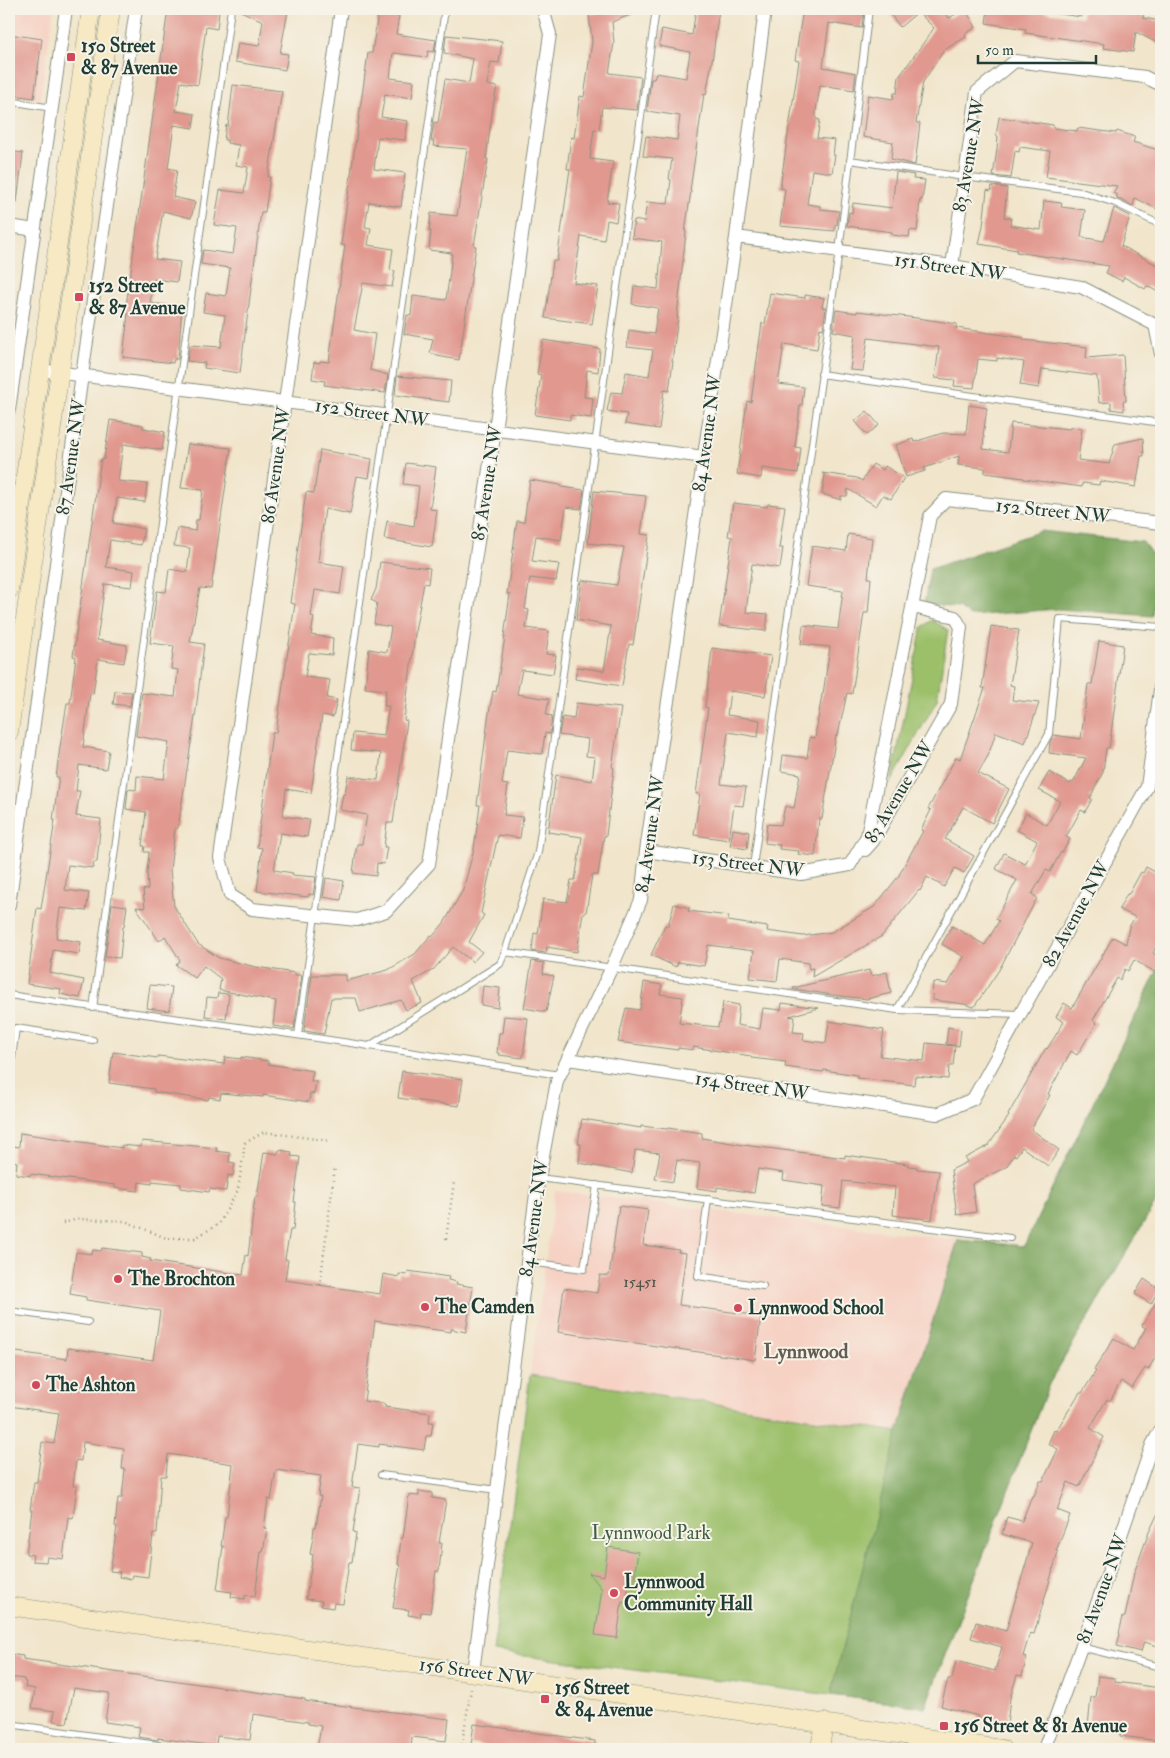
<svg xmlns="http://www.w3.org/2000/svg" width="1170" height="1758" font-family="'IM FELL Double Pica',serif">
  <rect width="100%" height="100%" fill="#f7f3e8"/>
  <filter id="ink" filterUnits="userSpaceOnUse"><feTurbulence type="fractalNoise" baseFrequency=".02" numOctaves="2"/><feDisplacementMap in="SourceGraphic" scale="10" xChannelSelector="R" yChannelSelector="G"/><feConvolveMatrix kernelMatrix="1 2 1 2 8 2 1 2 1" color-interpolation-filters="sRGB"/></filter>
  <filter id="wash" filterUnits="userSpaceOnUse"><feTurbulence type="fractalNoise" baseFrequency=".0096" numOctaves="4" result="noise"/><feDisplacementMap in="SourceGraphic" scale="20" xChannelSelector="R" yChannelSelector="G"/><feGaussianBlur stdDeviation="1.12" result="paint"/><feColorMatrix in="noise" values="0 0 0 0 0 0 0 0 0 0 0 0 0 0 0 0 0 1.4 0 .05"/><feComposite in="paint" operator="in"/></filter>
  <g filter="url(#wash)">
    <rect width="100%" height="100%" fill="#f1e5cb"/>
    <path fill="#f6d2c4" d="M9,9H54L40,99L9,95Z
      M555,1191L958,1240L898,1432L530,1375Z"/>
    <path fill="#9cc06b" stroke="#5e7e50" d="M932,620L948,630L937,700L891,783L922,627Z
      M1161,963V1193L1049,1384L925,1707L493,1652L530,1375L898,1432L958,1240L1024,1246Z"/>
    <path fill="#7da65f" stroke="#4e724a" d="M1041,531L1143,542L1159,564L1152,616L1058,609L970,616L958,608L924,604L930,569Z
      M1161,963V1193L1049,1384L925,1707L830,1695L898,1432L958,1240L1024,1246Z"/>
    <g id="blocks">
      <path fill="#e1988f" d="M168,9H197L219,12L217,29L206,27L198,85L181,82L176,111L195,114L193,128L174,125L168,168L177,170L173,197L195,202L191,218L163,211L155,259L180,262L177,282L154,279L150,303L182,307L178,359H174L173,363L123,357L128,314L125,313Z
        M236,9H273L288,11L280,53L288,54L285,70L235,62L238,43L259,46L263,21Z
        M627,9H637L638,12L612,22L614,43L609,73L641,77L637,110L602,107L599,130L594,129L590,159L613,162L607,202L619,203L616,222L607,220L604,240L581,236L574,283L598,286L592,324L545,318L553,261H557L570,169H567L571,137L574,138L580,96L584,97L592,42L589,14Z
        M696,9H719L713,55L706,95L704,94L690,191H691L685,232H686L677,317H678L672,361H673L669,391L664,390L659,429L625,424L627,414L607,411L611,392L622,393L626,372L649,376L653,350L627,347L629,330L654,334L658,308L632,304L634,286L658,289L662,242L632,238L634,220L644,222L647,202L668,204L671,180L669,179L672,159L643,156L646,136L677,140L680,116L647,111L651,79H654L656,73L686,78L690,52L659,46L662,29L692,35Z
        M803,9L864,10L862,28L829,23L823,67L856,73L854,90L820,85L816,111V119L820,120L817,138L835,140L833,155H835L832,173L812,170L807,204L820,206V209L839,211L837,225L835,224V231L780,226L785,189L780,188L799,61L795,60Z
        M886,9H941L949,18L965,9L976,27L965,34L966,37L944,50L923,82L916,123H920L915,165L891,159L893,142L863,137L868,95L893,99L894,93H897L899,77L934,28L918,12L900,27Z
        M988,9H1023L1082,17L1083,9H1144L1143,18L1161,21V45L1136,32L1133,52L1103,48L1104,44L1025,33L1026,29L986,23Z
        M378,13L399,16L396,34L436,40L434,52L428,51L427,57L393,53L390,78L414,81L412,98L385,94L381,117L408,121L405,140L378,137L374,169L405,173L401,207L369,202L365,227L371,228L368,245L393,249L390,270L395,271L392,287L363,283L354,330L375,334L370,370L388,375L385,393L324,385L325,381L312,379L314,362L320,363V361L329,362L345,245H341L368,53H372Z
        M9,34L42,39L34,98L11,95L14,78H9Z
        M446,35L502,41L499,63L491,62L487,85L497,87L493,106L486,159H488L474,246H476L459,360L437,356V355L430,353L433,339L404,334L407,315L411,316L413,296L446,300L450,271L452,253L429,250L431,231H429L431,213L457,216L467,149L433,146L434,141H431L434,122L438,123L445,79L469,83L473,59L444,53Z
        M233,85L282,91L268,177H270L265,212H261L240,373L204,368L205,363L187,361L190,345L221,347L225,315L203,312L206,293L226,296L230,268L201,264L203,250L233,254L237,228L214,225L220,190L244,193L248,167L236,165L239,145L227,143V140H224L226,125L228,126Z
        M999,117L1053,125V128L1077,131L1078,128L1116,133L1117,131L1135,137L1133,142L1161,151V211L1135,198L1133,206L1117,198V195L1113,193L1117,186L1046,177L1050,151L1020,147L1019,152L1015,151L1011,178L993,176L997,149L998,136H996Z
        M9,151L23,153L17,202L9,201Z
        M896,172L914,175L913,179L925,180L922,200H920L917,231L910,230L909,237L892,235V232L847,226L849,212L852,213L853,203L892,208Z
        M992,186L1007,188L1004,217L1011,218L1010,225L1041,230L1044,201L1062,203L1061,207L1085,210L1081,237L1104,241L1114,208L1130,216L1121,246L1161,267V285L1158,292L1147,286L1145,289L1124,277L1122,281L1106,273L1109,266L1016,252L1017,250L979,244L983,226L987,190L991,191Z
        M770,293L805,298V295L824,298L822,307L826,308L823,329L820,328L817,349L784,344L778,384L804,387L802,405H800L795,447L801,448L798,473L762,468L761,478L737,474L747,401L751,402L762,323L765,324Z
        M836,310L857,313V311L917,318L957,324L956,328L1024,338V340L1087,347L1086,358L1123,355L1126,401H1123L1124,411L1111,409V402L1099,403L1097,376L1042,369L1039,388L1020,385L1024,362L997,358V361L978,359L974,388L954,386L955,380L935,378L939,347L868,338L863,371L850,370L855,335L833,331Z
        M543,340L600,349L598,372L587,370L584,397L593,398L591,418L570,415V420L535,415L541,375L537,374Z
        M397,376L451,381L449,402L395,395Z
        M969,405L987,408L983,436H984L983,449L1008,452L1011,423L1070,429V427L1082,428L1078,460L1109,464L1115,444L1143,438L1144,456H1141L1136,487L1100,481L1099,485L1082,483V487L1024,479V478L985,473V468L958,465L959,456L924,468L925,471L906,477L896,445L913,439L914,442L943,433L966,434Z
        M867,411L879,425L867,435L855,421Z
        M110,420L143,425V428L165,432L162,450L123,444L118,481L147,484L145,502L117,498L113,523L144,529L141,545L110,540L106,567L134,571L132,587L105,584L97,640L127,645L124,663L98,659L93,694L90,693L83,747L109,751L106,769L79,765L76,791H80L76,816L101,819L97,862H94L93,868L68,865L65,890L89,893L86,911L60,908L56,938L81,942L79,954L53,950L50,973L84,980L80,998L60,994L61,989L27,984L37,908L41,909L55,820H53L59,777H56L60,747L67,703H70L76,657L73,656L101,459H104Z
        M188,444L231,448L211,589L200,588L190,642L204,644L196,710L178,828H175L170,870L174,906L198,944L219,958L256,967L295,973L294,975H302L294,1029L273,1026L276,1001L219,990L221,979L204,966L195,978L176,965L180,960L165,936L159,941L136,907L145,908L143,890L148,889L147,872L149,852H144L145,846H142L146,812L126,809L128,789L136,790L137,776L164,779L169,742L136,736L142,693L175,697L178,670L171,669L174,646L150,643L157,591L166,592L169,569L187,572L190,548L174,546L177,528L195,531L196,520H199L203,490L181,488Z
        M320,450L372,459L369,478L357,476L350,514L325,509L318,562L344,566L340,594L315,590L311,616L314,617L311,635L333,638L332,655L309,653L305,677L330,680L327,698L337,700L333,717L322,715L311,793L286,789L283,816L310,820L307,837L280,833L274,870L293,873L292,875L316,877L313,895L309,894L308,897L257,891L262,848L257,847L272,733H276L289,644L295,604L290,603L306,492L314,493Z
        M406,463L436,467L430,509L437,510L432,547L384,539L387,521L414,526L419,486L403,484Z
        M873,464L883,470L885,466L904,478L891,499L883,495L876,506L848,489L847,496H841V500L822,494L825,475L822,473L857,478L862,481Z
        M530,480L561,485V487L584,490L581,509L566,507L561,540L536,536L532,561L559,564L556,581L530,578L525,609L529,610L526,628L549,631L546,654L556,655L553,674L522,670L517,694L549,699L546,715L552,716L550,734L545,733L542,754L507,750L502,784L508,785L504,815L523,817L520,838L498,835L481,913L484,915L469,942L482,952L473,962L453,947L433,970L413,981L422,1003L406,1010L401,1000L360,1012L356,998H331L324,1034L305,1031L304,1030L312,975H346V981L388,970L415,954L431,935L433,936L444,923L463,890L474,849L480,805H477L488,719L493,691L496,692L505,637H504L510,594H507L517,521L524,522Z
        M594,491L646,496L641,534L649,535L633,645L629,644L622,686L575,679L577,667L604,671L611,626L576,620L582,580L617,585L624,547L588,543Z
        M733,503L767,507L768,504L785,506L779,548H783L780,568L752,564L746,612L768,614L766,631L719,626L732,537L728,536Z
        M848,534L872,538L868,578H871L868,613H864L852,694L847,693L838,735H836L822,819H819L815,856L798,854L799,851L779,849L780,845L765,843L767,824L781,825L785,806L794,808L800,774L781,771L783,755L807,758L810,737L815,738L822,694H823L830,647L801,644L803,625L838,629L843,591L806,586L812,546L846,551Z
        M380,562L430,568L428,584L424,583L416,626L404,720L407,721L393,823H387L384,847H387L384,864L377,863L376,876L353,873L357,844H362L367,815L340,810L343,794H345L348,776L378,780L381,753L351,750L353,733L384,736L389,706H384L386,690L365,688L369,649L387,652L391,627L374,624L377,603L371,600L376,589Z
        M991,626L1019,630L1010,685L1014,686L1012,700L1039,703L1025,743L996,732L988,756L978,773L1009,789L992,823L963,807L945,839L974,856L964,873L955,868L944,887L927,877L920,891L919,890L882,936L812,977L813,968L809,969L808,963L780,959L777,981L750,978L754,951L708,945L704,966L678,962L676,967L651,955L665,925L668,926L674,904L689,908L688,911L729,916L728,921L768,927L767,931L803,936L832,932L874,907L898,877L923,831L921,830L931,810L928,809L956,757L960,759L985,688H982Z
        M1099,641L1123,645L1109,748H1106L1103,772L1090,798L1092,799L1085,812L1081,810L1066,837L1070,839L1062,853L1061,852L1050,872L1046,870L1032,894L1037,898L999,970L974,1007L964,1004L932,1000L933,982L948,984L964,957L942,944L952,926L985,945L999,921L996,919L1017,880L996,869L1004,853L1025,864L1037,841L1017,830L1026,813L1047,825L1060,801L1039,790L1049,772L1070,784L1071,782L1073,783L1086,758L1049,753L1050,742L1054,735L1081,739L1088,684H1092Z
        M712,648L771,656L765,696L730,691L727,715L760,720L758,737L728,732L721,784L746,787L743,806L734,805L729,840L694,835L700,794H696L708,708L705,707Z
        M115,691L132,692L130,706L113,704Z
        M576,703L621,708L612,767L614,768L606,836H604L598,875H592L586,913H583L577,952L547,947L546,953L532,951L534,933L538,934L543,899L567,902L571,880H575L582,837L548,832L556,775L592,781L595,757L586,756L588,739L559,735L562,717L574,719Z
        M733,829L749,832L747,849L730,846Z
        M1146,867L1161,875V937L1153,953L1161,958V960L1155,972L1134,960L1128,971L1125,969L1120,980L1117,978L1093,1020L1097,1023L1077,1055L1071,1051L1048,1094L1050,1095L1031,1129L1059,1150L1048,1166L1022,1147L1016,1156L1014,1155L1006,1167L972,1184L976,1212L957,1215L951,1170L967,1162L965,1158L988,1146L1009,1116L1008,1115L1046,1048L1047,1049L1064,1022L1056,1017L1064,1003L1072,1008L1113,937L1126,944L1129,927L1135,917L1119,909L1127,894H1129L1141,872L1143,873Z
        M326,878L344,881L341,900L323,897Z
        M112,904L127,906L124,927H123L120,958L105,957Z
        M532,961L544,963L543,974L554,976L546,1012L524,1008Z
        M869,970L871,976L887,972L891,993L867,999L840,996L793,989V988Z
        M644,982L662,985L660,994L683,997L679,1023L718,1027L719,1022L720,1023L723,1002L739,1005L737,1025L760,1029L763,1008L781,1010L782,1003L819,1008L789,1016L795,1017L793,1032L804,1033L803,1040L826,1043L829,1021L884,1030L880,1056L924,1061L926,1043L955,1046L953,1066H949L948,1079L915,1076L914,1085L857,1078V1075L824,1070L823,1072L785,1067L786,1062L751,1058V1056L693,1047V1050L678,1048V1050L618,1042L626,1008L640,1010Z
        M150,985L172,987L169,1011L147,1008Z
        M483,986L500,988L498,1008L481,1005Z
        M218,993L229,994L226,1019L205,1016L207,997L217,998Z
        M504,1016L528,1018L523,1058L499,1055V1053H497L499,1033H502Z
        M948,1027L961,1030L959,1046L946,1044Z
        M113,1052L158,1058V1056L224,1064L225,1057L241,1059V1057L268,1061V1064L313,1071L311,1081H316L314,1094L310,1093L309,1102L263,1095V1097L221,1093L220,1099L209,1097L208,1100L154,1092V1089L109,1083Z
        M402,1071L463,1079L459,1106L398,1098Z
        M582,1119L641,1128V1126L667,1129L668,1128L702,1133V1138L743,1145L845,1158V1155L908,1164V1166L917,1167V1169L939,1171L932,1220L893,1215L895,1187L843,1181L840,1208L822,1206L824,1186L783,1180L784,1173L758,1169L754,1193L717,1187V1191L697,1188L700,1163L677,1160L673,1182L655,1179L660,1153L635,1150L632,1173L579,1163L581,1144H578Z
        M20,1133L122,1148V1145L141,1147L142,1141L217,1148L216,1151L230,1153L229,1162L235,1163L233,1176L228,1175L226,1191L210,1189L209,1192L181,1188V1184L152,1181V1184L139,1182L138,1191L115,1188V1185L30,1174V1176L16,1174L17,1162L12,1161L14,1146L19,1147Z
        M279,1150L292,1152L291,1156L300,1157L294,1202H296L293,1230H290L285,1259L288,1260L285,1280L380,1294L383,1274L399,1277V1274L407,1275L408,1271L449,1277L448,1280L457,1282L456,1284L473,1287L466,1332L451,1329V1332L375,1321L364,1401L385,1404V1407L430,1413L429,1422H433L431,1436H426L424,1450L379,1444V1447L358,1444L352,1487L360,1488L353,1532L356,1533L352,1562H349L343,1604L334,1603L333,1608L321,1606L322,1601L306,1599L313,1555L310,1554L313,1537L314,1527H316L321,1496H318L321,1476L276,1470L271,1500L268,1499L264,1528H267L263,1552H261L255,1596L245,1595V1599L231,1597L232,1592L217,1590L223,1546H221L225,1517H227L233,1464L168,1454L166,1476H161L157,1534H153L148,1577L132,1575L131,1579L119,1577L120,1572L110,1571L117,1527L115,1526L118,1498H122L125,1469H122L124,1448L83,1442L81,1461L76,1460L73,1486H77L73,1518L68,1517L63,1559L47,1557L46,1562L32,1561L33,1555L26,1554L32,1510H30L34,1482H37L42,1442L54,1444L59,1413L9,1406V1351L67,1359L68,1348L153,1360L160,1311L86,1300V1297L70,1294L76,1252L92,1254L93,1250L101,1251L102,1248L142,1253V1257L151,1259L150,1261L243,1275L246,1255L248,1256L255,1197H257L264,1152L278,1154Z
        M619,1206L648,1210L643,1245L679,1250L678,1252L686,1253L679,1305L761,1316L755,1360L558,1332L564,1288L597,1293L600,1275L609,1276Z
        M1144,1279L1159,1289L1151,1304L1135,1294Z
        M1161,1294V1348L1148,1370L1145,1368L1132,1388L1121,1381L1110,1401L1107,1399L1090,1428L1104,1437L1079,1487L1068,1482L1057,1510L1070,1515L1056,1551L1058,1552L1052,1573L1034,1634L1030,1633L1023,1656L1027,1657L1022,1676L1017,1675L1010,1698L1007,1726L988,1723L989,1720L978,1718V1716L941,1706L948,1679H952L956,1661L995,1671L1002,1647L971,1638L976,1622L1006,1631L1032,1543L1002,1534L1007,1517L1022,1521L1032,1496H1034L1040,1481H1043L1058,1449L1048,1444L1054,1430L1056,1431L1080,1392L1082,1393L1096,1371L1094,1370L1114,1338L1133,1350L1146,1328L1142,1326Z
        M419,1491L432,1493V1498L446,1500L439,1543H442L439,1571H436L430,1613L421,1612L420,1617L408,1615L409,1610L393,1608L400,1565H398L401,1538H403L409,1495L419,1496Z
        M1161,1507V1595L1158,1607H1161V1647L1144,1642L1141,1652L1117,1646L1120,1634L1119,1633L1123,1617H1125L1134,1573L1149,1532Z
        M608,1547L638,1552L633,1584H629L626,1603L622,1602L617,1638L595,1635L602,1589L589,1573L604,1576Z
        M9,1654L23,1656V1659L305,1699V1701L449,1719L446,1741L412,1737L411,1749H317L321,1726L308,1724V1722L253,1714L250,1740L217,1736L216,1746L158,1738V1740L138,1737L140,1727L105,1722L109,1693L74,1688L67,1723L53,1721L55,1711L32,1708L35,1689L25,1687L26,1682L24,1681V1679L9,1677Z
        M1098,1676L1115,1678V1682L1161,1688V1741L1120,1736L1121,1731L1088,1726L1091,1697H1095Z
        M474,1724L595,1741V1749H502L471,1744Z"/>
    </g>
  </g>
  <g filter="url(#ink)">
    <use href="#blocks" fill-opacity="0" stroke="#889180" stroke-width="1"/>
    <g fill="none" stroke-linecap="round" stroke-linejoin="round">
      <defs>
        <path id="lane" d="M9,101L52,108
          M850,160L964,177L1081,192L1115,203L1161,225
          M821,374L1161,423
          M753,867L839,251L869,9
          M505,952L538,852L656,9
          M9,995C129,1013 249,1027 369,1046L500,964L505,952L897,1010
          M93,1008L231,9
          M1021,1014L897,1010L1049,734L1060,619L1161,627
          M298,1035L445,9
          M369,1046L560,1075
          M9,1080L16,1028L93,1040
          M539,1178L1010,1238
          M708,1199L698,1276L763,1286
          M528,1262L584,1269L597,1185
          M9,1311L88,1322
          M381,1475L498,1490
          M1081,1647L1161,1667
          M9,1724L186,1749"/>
        <path id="street" d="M341,9L220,858L230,895L252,909L357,920L386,911L429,864L495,430L550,34L543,9
          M9,226L35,230
          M736,237L952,266L1081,287L1155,325L1161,354
          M952,266L977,92L1015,61L1145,77L1161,85
          M40,370L704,457
          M9,410L66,9
          M865,850L873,841L951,704L961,627L955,617L913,607
          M646,851L801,874L850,865
          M850,865L867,836L930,516L946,499L1161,523
          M9,905L82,375L136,9
          M568,1059L937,1114L973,1099L1147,787L1161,682
          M473,1672L536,1194L557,1081L612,967L641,900L646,851L736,237L765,9
          M1044,1749L1107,1576L1152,1445L1161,1429"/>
        <path id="secondary" d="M9,590L91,9
          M9,732L111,9
          M9,1606L1002,1749
          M820,1749L824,1722"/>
      </defs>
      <use href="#lane" stroke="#889180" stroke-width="8"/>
      <use href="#street" stroke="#889180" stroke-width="14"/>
      <use href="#secondary" stroke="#889180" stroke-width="19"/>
      <path stroke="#889180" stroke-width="2.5" stroke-dasharray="1 4" stroke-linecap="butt" d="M63,1223L78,1219L125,1221L166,1238H195L219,1224L238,1190L245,1143L264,1132L331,1141
        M446,1239L454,1182
        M320,1285L335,1166
        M461,1749L471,1689"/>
      <use href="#lane" stroke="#fff" stroke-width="6"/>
      <use href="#street" stroke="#fff" stroke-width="12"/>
      <use href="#secondary" stroke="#f6e9c3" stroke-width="18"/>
    </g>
  </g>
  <g fill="#d1495b" stroke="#f7f3e8" stroke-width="2">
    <rect x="66" y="52" width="10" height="10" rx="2.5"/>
    <rect x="74" y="292" width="10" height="10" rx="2.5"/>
    <circle cx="118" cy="1279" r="5"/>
    <circle cx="425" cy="1307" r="5"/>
    <circle cx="738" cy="1308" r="5"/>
    <circle cx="36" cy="1385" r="5"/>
    <circle cx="614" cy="1593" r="5"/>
    <rect x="540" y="1694" width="10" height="10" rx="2.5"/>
    <rect x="939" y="1721" width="10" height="10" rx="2.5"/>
  </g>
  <g text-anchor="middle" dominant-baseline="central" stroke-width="4" stroke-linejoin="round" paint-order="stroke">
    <g font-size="16" fill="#50544b">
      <text x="640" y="1282">15451</text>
    </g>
    <g font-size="19" font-weight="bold" fill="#1f3d34" stroke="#f7f3e8" text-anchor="start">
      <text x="81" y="46">150 Street<tspan x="81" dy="22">&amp; 87 Avenue</tspan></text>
      <text x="89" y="286">152 Street<tspan x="89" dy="22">&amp; 87 Avenue</tspan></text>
      <text x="128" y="1279">The Brochton</text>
      <text x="435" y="1307">The Camden</text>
      <text x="748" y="1308">Lynnwood School</text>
      <text x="46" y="1385">The Ashton</text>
      <text x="624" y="1582">Lynnwood<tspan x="624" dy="22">Community Hall</tspan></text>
      <text x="555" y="1688">156 Street<tspan x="555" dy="22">&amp; 84 Avenue</tspan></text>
      <text x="954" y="1726">156 Street &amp; 81 Avenue</text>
    </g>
    <g font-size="19" fill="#1f3d34" stroke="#f7f3e8">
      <text transform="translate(969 155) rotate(-80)">83 Avenue NW</text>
      <text transform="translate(950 267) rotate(8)">151 Street NW</text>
      <text transform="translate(372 413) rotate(8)">152 Street NW</text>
      <text transform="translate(707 433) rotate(-82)">84 Avenue NW</text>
      <text transform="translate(71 457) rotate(-82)">87 Avenue NW</text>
      <text transform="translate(276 465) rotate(-82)">86 Avenue NW</text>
      <text transform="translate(487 483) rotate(-81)">85 Avenue NW</text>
      <text transform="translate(1053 511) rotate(6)">152 Street NW</text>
      <text transform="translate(899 792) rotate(-59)">83 Avenue NW</text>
      <text transform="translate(650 834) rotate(-82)">84 Avenue NW</text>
      <text transform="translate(748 864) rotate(7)">153 Street NW</text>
      <text transform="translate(1076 914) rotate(-61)">82 Avenue NW</text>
      <text transform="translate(752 1086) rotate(8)">154 Street NW</text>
      <text transform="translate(534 1218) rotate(-82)">84 Avenue NW</text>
      <text transform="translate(1102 1589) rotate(-70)">81 Avenue NW</text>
      <text transform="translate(476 1672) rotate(8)">156 Street NW</text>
    </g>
    <g font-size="19" fill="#3e5e42" stroke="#f7f3e8">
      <text x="651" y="1533">Lynnwood Park</text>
    </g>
    <g font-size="20" font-weight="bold" fill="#635d54" stroke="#f7f3e8">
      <text x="806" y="1351">Lynnwood</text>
    </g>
  </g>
  <rect width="1170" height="1758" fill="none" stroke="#f7f3e8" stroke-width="30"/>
  <path d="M978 55v8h118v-8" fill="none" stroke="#1f3d34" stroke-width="2.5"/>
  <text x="985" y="55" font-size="15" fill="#1f3d34" stroke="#f7f3e8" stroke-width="4" paint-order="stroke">50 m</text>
</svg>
